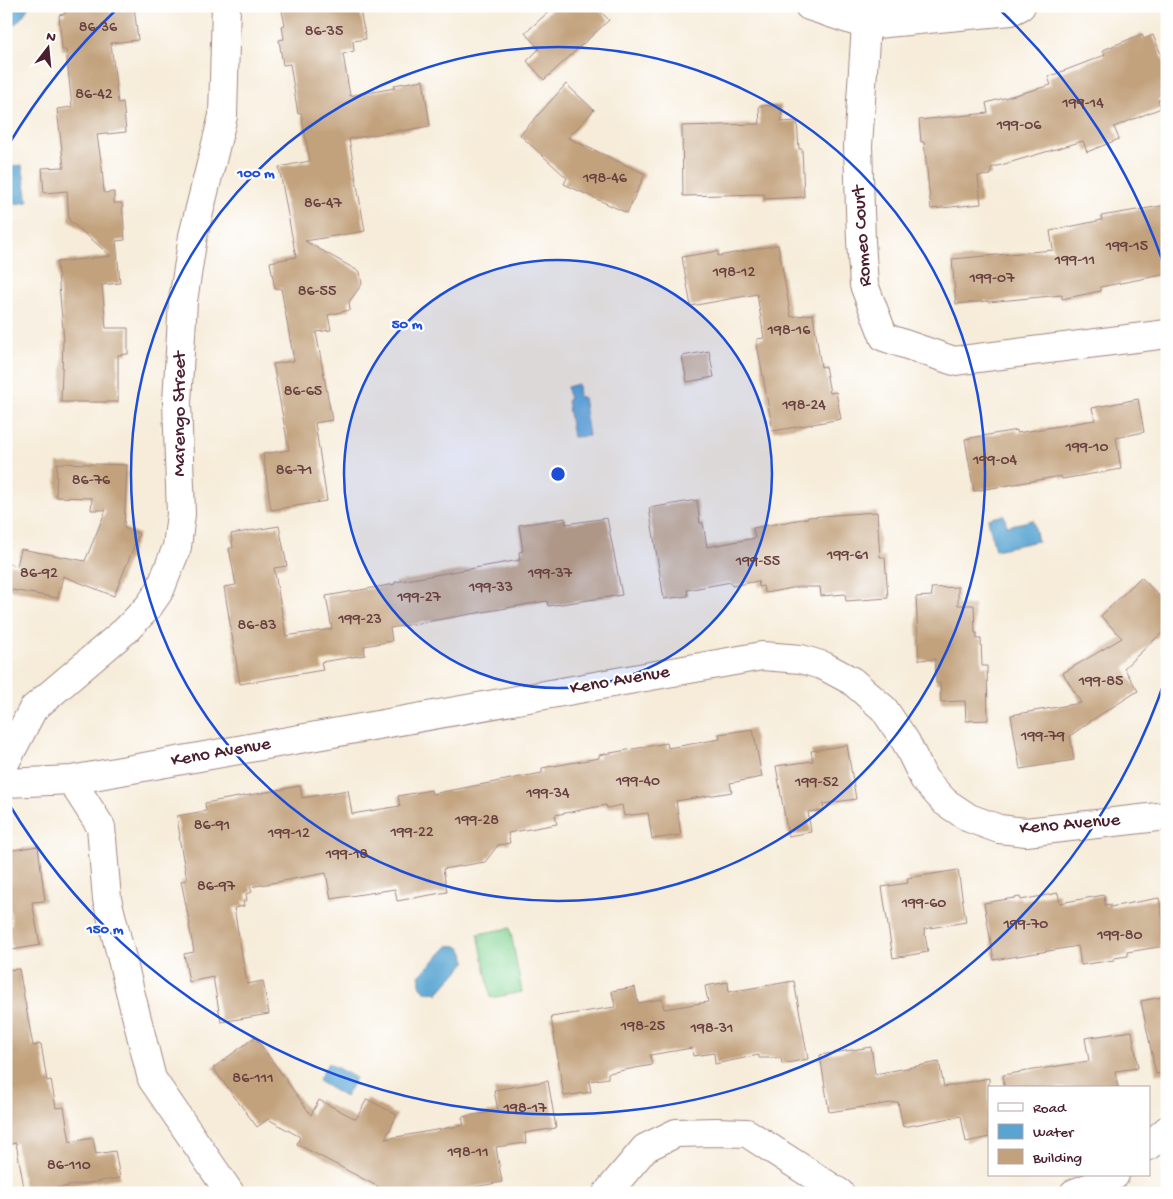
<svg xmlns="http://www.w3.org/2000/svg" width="1173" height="1199" font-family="'Gochi Hand',sans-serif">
  <rect width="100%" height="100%" fill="#fff"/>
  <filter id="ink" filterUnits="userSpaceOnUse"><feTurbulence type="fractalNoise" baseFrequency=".02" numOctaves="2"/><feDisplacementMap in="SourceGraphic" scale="10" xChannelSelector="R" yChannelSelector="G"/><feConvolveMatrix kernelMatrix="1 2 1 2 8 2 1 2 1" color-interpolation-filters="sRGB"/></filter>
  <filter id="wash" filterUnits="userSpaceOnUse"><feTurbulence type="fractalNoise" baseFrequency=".0096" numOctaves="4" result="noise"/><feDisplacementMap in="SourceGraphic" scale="20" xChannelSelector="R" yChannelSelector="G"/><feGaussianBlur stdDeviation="1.12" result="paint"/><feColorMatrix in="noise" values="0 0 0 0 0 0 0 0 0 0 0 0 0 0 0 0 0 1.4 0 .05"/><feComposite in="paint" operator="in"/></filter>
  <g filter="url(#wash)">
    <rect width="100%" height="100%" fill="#f6ecd9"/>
    <path fill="#85d595" stroke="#687a60" d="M510,928L522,992L491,998L478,934Z"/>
    <path fill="#59a4d1" stroke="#52627e" d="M6,6H29C24,16 16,25 6,30Z
      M22,165L28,202L9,205L6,186V167Z
      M578,384L579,397H583L589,436L573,437L567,401L569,399L567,387Z
      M1004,515L1007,526L1033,520L1038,541L995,550L988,519Z
      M449,945L450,946C459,944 465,950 465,959L467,961L437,994L435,992C426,995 418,987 420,978L419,976Z
      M328,1063L356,1078L345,1097L318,1081Z"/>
    <g id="blocks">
      <path fill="#c2a27d" d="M64,6H134L138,40L111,43L118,103L123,102L126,132L97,135L102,167L104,193L114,192V203H122L125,240L116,241L120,283L102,285L106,328H128V354L118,355V402H61L63,341H64L57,262L111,256L69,220L67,191L44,193L42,168L64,167L57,109L72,107L66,50H62L59,15L65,14Z
        M281,6H359L366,39L353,41L354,51L343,54L350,96L395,88L394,85L423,80L430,126L401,131V130L349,139L365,231L305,241L360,272L362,284L349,302L350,310L328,315L331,330L316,332L332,420L315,423L327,501L271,510L263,454L289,450L273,364L294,361L281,288L275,289L270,262L296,257L279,167L310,161L301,113L298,114L290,64L283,65L279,40L284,39L282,26L285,25Z
        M555,6H595L609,20L544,80L527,61L539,49L525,33Z
        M1142,34L1144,39L1153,35L1167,68V97L1158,100L1161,108L1114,127L1119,139L1087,152L1083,141L991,168V175L978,176L981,204L931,209L924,142H921L919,120L988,113L986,103L1051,85L1048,77L1105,55L1103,50Z
        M566,84L594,110L568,138L645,174L627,213L564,184L567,178L520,135Z
        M781,105L782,122L797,121L799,149H802L804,197L764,199V194L683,196L682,126L760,124L759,106Z
        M1167,205V274L1100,287L1101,291L1062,299V295L988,302V301L956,304L952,259L1053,250L1050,231L1102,220L1101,216Z
        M778,245L791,317L813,314L821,367L825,366L830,393L836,392L841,419L773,431L757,344V339L764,338L757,294L691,306L682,257L718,251V256Z
        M709,351L714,377L687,382L682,356Z
        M1138,399L1144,432L1116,438L1121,469L1062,479L1061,476L974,491L965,439L1017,430V433L1095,420L1092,408Z
        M57,463L127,465L124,528L139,534L114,596L63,576L58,598L6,589V563L17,566L21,549L85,561L106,510H91L92,498L56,497Z
        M697,500L700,523H703L707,547L755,538L753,528L808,518V517L877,512L880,557H885L888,598L846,601L845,594L821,596L820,587H798L765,593L763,586L759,587L758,581L732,586L731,582L687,590L688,596L664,599L649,508Z
        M565,518L566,524L607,518L622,595L548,606L547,601L390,628L392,641L364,646L365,655L321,662L323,670L240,684L224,587L236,585L229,548H233L231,534L279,526L287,566L274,568L286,636L332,629L326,596L395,584V582L520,560L519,552L523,551L519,525Z
        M1141,577L1167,604V628L1124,668L1138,691L1092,720L1070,736L1074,760L1020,769L1011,715L1081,703L1063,673L1122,638L1101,616Z
        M958,587V605H974L975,633H977V639H981L982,666H987L988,720L966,721L965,701L941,702L940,683H936L935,659L919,660L916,597L932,596L931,588Z
        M753,729L762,777L730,783L732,792L676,801L681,835L652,839L648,813L624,816L622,805L607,808L606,805L555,815L557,824L508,833L510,843L498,845L485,862L443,869L447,892L397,901L395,889L331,899L326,873L250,887L252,892L246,894L247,901H243L244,906L234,908L247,984L263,981L269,1014L221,1022L213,977L189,982L184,954L194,952L189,925H190L181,881L187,880L179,837H180L177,816L206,811L205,803L300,786L302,798L348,790L352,814L400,806L398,796L431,790L432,794L542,773V768L599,758V755L667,743L668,748L720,739L719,734Z
        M847,745L856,799L823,804L824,810L808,812L811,832L788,836L776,766L813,761L811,751Z
        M38,846L45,901L32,902L40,945L12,950L8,925L12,924L6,883V851Z
        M958,870L966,922L924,929L928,952L893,958L882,887L908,883L907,878Z
        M1058,893L1060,903L1104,895L1105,905L1110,904V907L1159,898L1164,926L1163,927L1165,946L1127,952L1128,956L1114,958V960L1081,965L1078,946L994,960L984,903L1020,897L1021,900Z
        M19,969L33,1046L41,1044L47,1081L51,1080L56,1108L64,1107L70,1142L93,1138L96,1154L115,1151L120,1178L25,1193L16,1143L6,1145V970Z
        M794,981L808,1059L782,1064L781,1058H759V1055L715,1064L714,1053L693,1056L692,1048L650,1055L652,1065L608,1073V1078L589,1081L591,1092L564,1096L551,1017L615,1007L612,991L635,987L638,1003L662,999L664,1009L708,1002L705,986L728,982L729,992Z
        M1167,996V1072L1156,1074L1141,1001Z
        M1132,1031L1138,1068L1115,1071L1118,1088H1004L1003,1075L1089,1061L1085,1038Z
        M255,1037L311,1115L319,1100L356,1119L367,1099L397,1115L385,1139L464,1125L462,1117L498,1111L494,1090L548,1081L556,1128L525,1133L526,1143L496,1147L502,1182L442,1193H390L297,1144L300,1137L268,1119L257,1127L213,1068Z
        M871,1047L875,1074L939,1062L944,1087L989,1078V1137L966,1142L961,1116L903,1127L898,1102L829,1112L820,1055Z"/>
    </g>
  </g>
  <g filter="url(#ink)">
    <use href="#blocks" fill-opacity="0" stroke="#a08682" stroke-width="1"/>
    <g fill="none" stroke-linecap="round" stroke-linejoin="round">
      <defs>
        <path id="minor" d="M809,6L866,25L1011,11L1021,6
          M866,25L858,146L861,241L864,285L884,337L954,361L1167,334
          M6,761L33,709L126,630L149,606L160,590L177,547L181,514L177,402L183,301L193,236L223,116L226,6
          M71,780L101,827L107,899L152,1079L230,1193
          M6,783L71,780L762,656L801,659L824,666L852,681L884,709L906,742L924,779L945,802L969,818L999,829L1026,832L1167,816
          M1149,1146L1167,1130
          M607,1193L645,1148L676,1133L716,1132L747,1133L840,1193
          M1074,1193L1106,1181L1115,1175"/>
      </defs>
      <use href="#minor" stroke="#a08682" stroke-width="30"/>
      <use href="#minor" stroke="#fff" stroke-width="28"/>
    </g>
  </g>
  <circle cx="558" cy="474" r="214" fill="#1d4ed8" fill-opacity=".12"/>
  <g fill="none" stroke="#1d4ed8" stroke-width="2.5">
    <circle cx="558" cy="474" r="214"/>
    <circle cx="558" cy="474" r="427"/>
    <path d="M1166 677A641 641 0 0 1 9 804M9 144A641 641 0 0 1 117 9M999 9A641 641 0 0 1 1166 271"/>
  </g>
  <g text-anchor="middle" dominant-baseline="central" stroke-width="4.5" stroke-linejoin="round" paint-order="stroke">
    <g font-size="16" fill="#684040">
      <text x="98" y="28">86-36</text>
      <text x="324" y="32">86-35</text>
      <text x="94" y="95">86-42</text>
      <text x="1083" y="104">199-14</text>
      <text x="1019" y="126">199-06</text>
      <text x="605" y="179">198-46</text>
      <text x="323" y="204">86-47</text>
      <text x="1127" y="247">199-15</text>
      <text x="1075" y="261">199-11</text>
      <text x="734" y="273">198-12</text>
      <text x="992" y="279">199-07</text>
      <text x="317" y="292">86-55</text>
      <text x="789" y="331">198-16</text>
      <text x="303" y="392">86-65</text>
      <text x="804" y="406">198-24</text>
      <text x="1087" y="448">199-10</text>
      <text x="995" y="461">199-04</text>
      <text x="294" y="471">86-71</text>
      <text x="91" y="481">86-76</text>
      <text x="848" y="556">199-61</text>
      <text x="758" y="562">199-55</text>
      <text x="39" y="574">86-92</text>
      <text x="550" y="574">199-37</text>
      <text x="491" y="588">199-33</text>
      <text x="419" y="598">199-27</text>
      <text x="360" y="620">199-23</text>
      <text x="257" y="626">86-83</text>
      <text x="1101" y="682">199-85</text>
      <text x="1043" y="737">199-79</text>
      <text x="638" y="782">199-40</text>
      <text x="817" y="783">199-52</text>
      <text x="548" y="794">199-34</text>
      <text x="477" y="821">199-28</text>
      <text x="212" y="826">86-91</text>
      <text x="412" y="833">199-22</text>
      <text x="289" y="834">199-12</text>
      <text x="347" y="855">199-18</text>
      <text x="216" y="887">86-97</text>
      <text x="924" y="904">199-60</text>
      <text x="1026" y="925">199-70</text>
      <text x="1120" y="936">199-80</text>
      <text x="643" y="1027">198-25</text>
      <text x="712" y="1029">198-31</text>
      <text x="253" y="1079">86-111</text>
      <text x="525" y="1109">198-17</text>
      <text x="468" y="1153">198-11</text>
      <text x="69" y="1166">86-110</text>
    </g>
    <g font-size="19" fill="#4a1f2b" stroke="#fff">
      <text transform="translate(863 236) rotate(-94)">Romeo Court</text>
      <text transform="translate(180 414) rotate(-90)">Marengo Street</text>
      <text transform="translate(620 681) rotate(-10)">Keno Avenue</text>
      <text transform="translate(221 753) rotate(-10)">Keno Avenue</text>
      <text transform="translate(1070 825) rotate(-5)">Keno Avenue</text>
    </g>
  </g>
  <circle cx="558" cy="474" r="8" fill="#1d4ed8" stroke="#fff" stroke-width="2.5"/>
  <g font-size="15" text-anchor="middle" font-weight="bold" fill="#1d4ed8" stroke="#fff" stroke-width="4.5" stroke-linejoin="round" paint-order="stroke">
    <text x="256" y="177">100 m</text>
    <text x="407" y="328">50 m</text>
    <text x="105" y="933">150 m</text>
  </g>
  <rect width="1173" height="1199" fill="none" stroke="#fff" stroke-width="25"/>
  <rect x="988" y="1086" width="162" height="90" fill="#ffffff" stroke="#b7a5aa"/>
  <rect x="998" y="1103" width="25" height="8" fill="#ffffff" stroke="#b7a5aa"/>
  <text x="1033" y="1112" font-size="15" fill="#4a1f2b">Road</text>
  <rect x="998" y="1124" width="25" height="15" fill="#59a4d1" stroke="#b7a5aa"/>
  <text x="1033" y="1136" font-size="15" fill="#4a1f2b">Water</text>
  <rect x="998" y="1149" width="25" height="15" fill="#c2a27d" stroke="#b7a5aa"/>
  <text x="1033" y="1162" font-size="15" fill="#4a1f2b">Building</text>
  <g transform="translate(48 48) rotate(16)" stroke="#ffffff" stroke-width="4" paint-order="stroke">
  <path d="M0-4L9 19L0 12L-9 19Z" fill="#4a1f2b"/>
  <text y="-8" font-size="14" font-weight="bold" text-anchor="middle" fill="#4a1f2b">N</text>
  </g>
</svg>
